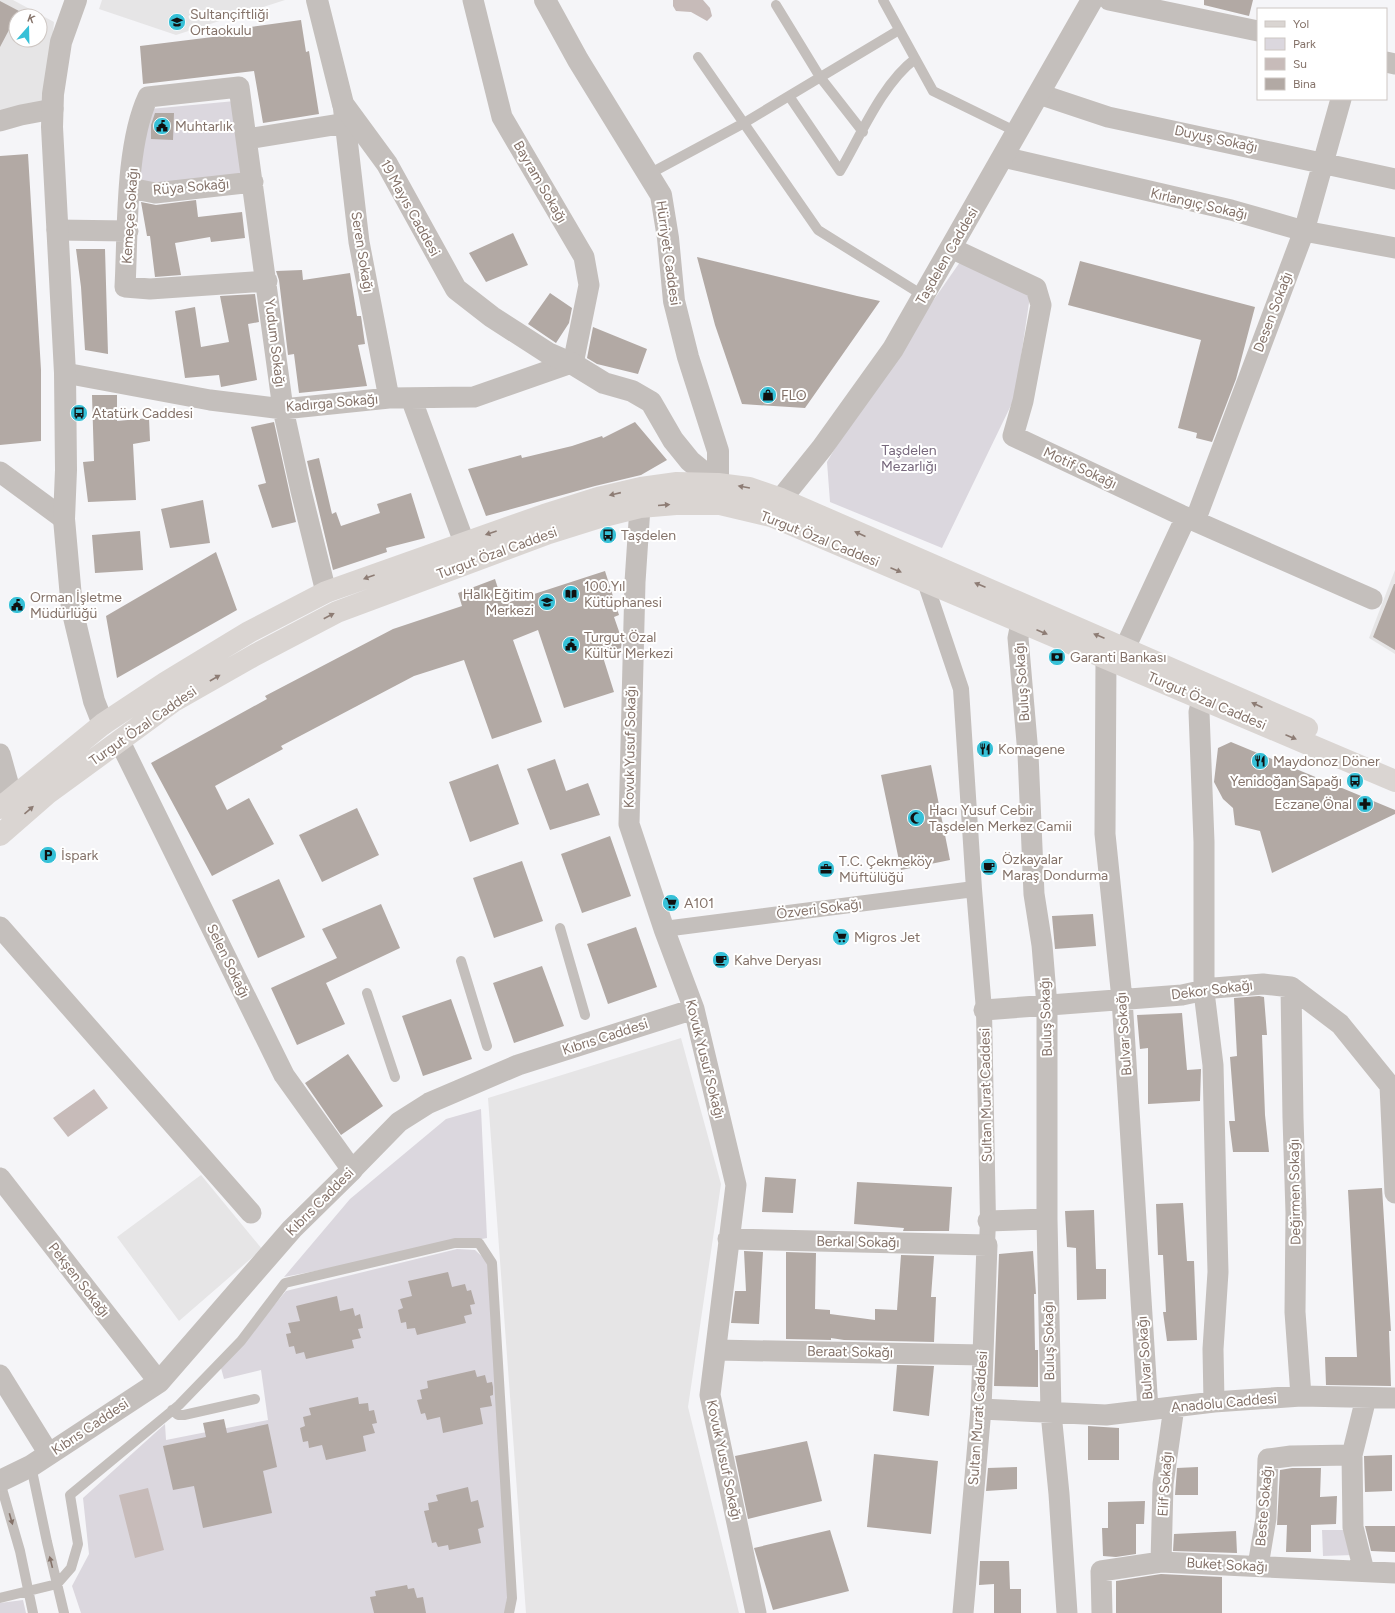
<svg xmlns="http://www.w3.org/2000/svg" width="1395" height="1613" font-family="Figtree,sans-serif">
  <rect width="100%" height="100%" fill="#f5f5f8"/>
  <path fill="#e6e5e6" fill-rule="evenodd" d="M0,0H13L54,22L47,103L0,113ZM16,16H40V40H16Z
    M102,0H285L176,35L99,9Z
    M1395,570V654L1369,638Z
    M681,1038L721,1184L688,1407L739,1613H526L488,1098Z
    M201,1175L262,1249L179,1321L117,1237Z"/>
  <path fill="#dbd7de" d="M235,101L243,177L161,188L137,182L150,109Z
    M960,262L1030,296L1015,397L942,548L830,502L827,462L858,409Z
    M481,1109L487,1238L284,1277L350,1199L446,1119Z
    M457,1249L475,1250L489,1263L508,1592L505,1613H81L72,1586L89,1554L83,1498L165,1424L166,1440L268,1420L261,1370L224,1379L221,1368L286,1291Z
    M1322,1530H1353V1555L1323,1556Z
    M23,1600L26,1613H0V1603Z"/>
  <path fill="#c7bbb9" d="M673,0H703L710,8L712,16L707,21L691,12L676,11L673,6Z
    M94,1089L108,1108L68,1137L53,1118Z
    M148,1488L164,1550L135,1558L119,1495Z"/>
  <path fill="#b2a9a4" d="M1204,0H1253L1249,16L1204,5Z
    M0,1L19,11L0,47Z
    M301,20L306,52L309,51L319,114L263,123L254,71L143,84L140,46L245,33L244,28Z
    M155,113H174L173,140L151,139V125Z
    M28,154L41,370V441L0,445V156Z
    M196,200L198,217L242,212L245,238L211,242L210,237L175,243L181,275L155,277L150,236H147L141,202L156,205Z
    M513,233L528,265L486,282L469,253Z
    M76,249H105L108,354L85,350L81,287Z
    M697,257L857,296L880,301L805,408L742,404L715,325Z
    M1080,261L1255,307L1236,379L1212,442L1196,438L1197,433L1178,428L1201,340L1068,305Z
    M302,270L303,280L350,273L357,316H361L365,344L358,345L367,386L299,393L294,354L288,355L279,280L276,271Z
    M550,293L572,308L569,323L556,343L528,324Z
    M255,294L259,322L248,324L257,380L221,387L219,375L185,378L175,311L195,307L201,347L229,342L220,296Z
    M593,327L647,349L638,374L597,364L587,358Z
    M92,395H117V421L149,418L150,441L133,444L136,500L88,502L83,462L94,461Z
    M274,422L296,522L272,528L258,485L266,483L251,427Z
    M635,422L667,460L641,475L595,486L486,516L468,469L521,455L522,458L572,446L602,436L603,438Z
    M319,458L332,514L336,512L341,526L380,513L377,504L411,493L425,538L386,548L387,552L333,570L307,461Z
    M203,500L210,543L170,548L161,509Z
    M140,531L143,570L95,573L92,535Z
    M216,552L237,610L117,678L106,616Z
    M605,571L619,615L614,617L622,640L621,648L602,654L614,692L564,708L538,630L513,640L542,722L492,739L464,660L414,676L281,746L283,749L215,786L227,810L249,798L274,844L212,876L151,763L267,699L265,696L393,629L462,606L458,593L495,579L503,604Z
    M1394,584H1395V650L1373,637Z
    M1231,742L1395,810V814L1272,873L1260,831L1235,825L1233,808L1223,799L1214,782L1218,748Z
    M555,759L566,791L588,783L600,815L550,830L527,769Z
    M498,764L519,824L470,842L449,782Z
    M931,765L950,860L901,870L881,775Z
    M357,808L379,855L322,882L299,835Z
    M610,836L631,896L582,913L561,854Z
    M522,861L543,921L494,938L473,878Z
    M279,879L305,937L258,958L232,900Z
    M381,904L400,948L326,983L345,1024L297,1045L271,988L337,958L322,929Z
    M1093,914L1096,946L1055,949L1052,916Z
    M636,927L657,987L608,1004L587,944Z
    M542,966L564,1026L514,1043L493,983Z
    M1259,996L1264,997L1267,1035H1262L1265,1115L1269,1152H1233L1229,1121H1235L1230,1057L1237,1056L1234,998Z
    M451,999L472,1059L423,1076L402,1016Z
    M1182,1013L1187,1070L1201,1069L1200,1101L1148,1104V1048L1140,1049L1137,1015Z
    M348,1054L383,1106L341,1135L305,1083Z
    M765,1177L796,1179L793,1213L762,1212Z
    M857,1182L952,1187L949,1231H903L904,1228L854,1224Z
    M1382,1188L1391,1331H1389L1391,1386L1326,1385L1325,1357H1357L1348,1190Z
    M1183,1203L1187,1261H1194L1197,1340L1167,1341L1163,1312H1166L1163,1255H1158L1156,1204Z
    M1094,1210L1096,1269H1106V1299L1077,1300L1076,1248L1067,1247L1065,1211Z
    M744,1251L763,1252L759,1324L731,1323L735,1291H746Z
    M1033,1251L1036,1294H1034L1035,1350H1038V1387L994,1386L999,1254Z
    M786,1252L816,1253L815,1309L830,1310V1314L875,1320V1309L897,1310L901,1255L934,1256L931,1297H936L934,1342L844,1340L831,1338V1340L786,1339Z
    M448,1272L452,1287L465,1284L467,1291L471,1290L475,1304L470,1305L472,1314L464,1316L466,1323L417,1335L415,1328L407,1329L406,1322L401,1323L398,1310L403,1308L400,1299L412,1296L408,1281Z
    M337,1296L340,1311L353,1308L355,1316L360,1314L363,1328L358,1329L361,1338L352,1340L354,1348L306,1359L304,1352L296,1354L294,1346L289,1347L286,1334L291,1333L288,1323L300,1321L296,1306Z
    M897,1365L934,1366L929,1416L893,1411Z
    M475,1370L477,1377L485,1375L487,1383L492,1382L493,1387V1395L490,1396L492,1406L480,1408L483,1424L443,1433L440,1417L427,1420L425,1413L421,1414L417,1400L422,1399L420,1390L428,1388L427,1381Z
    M358,1397L359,1404L368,1403L369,1411L374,1410L377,1423L372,1424L375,1433L363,1436L366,1451L326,1460L322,1445L309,1448L308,1441L303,1442L300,1428L305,1426L303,1417L311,1415L309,1408Z
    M224,1419L227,1433L268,1424L277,1467L263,1471L272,1513L203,1528L194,1486L173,1490L163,1446L206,1437L203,1423Z
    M1088,1426L1119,1428V1460H1088Z
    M807,1441L822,1501L748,1519L735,1456Z
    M874,1454L938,1461L931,1534L867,1527Z
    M1392,1455V1491L1365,1492L1364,1456Z
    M1017,1467V1489L986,1491L988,1468Z
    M1198,1467V1495H1175L1177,1468Z
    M1292,1468H1321L1320,1497L1337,1496L1336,1524L1311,1525V1552H1286L1287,1525H1277L1280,1470Z
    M468,1487L471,1502L478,1500L484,1527L478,1529L481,1543L449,1550L448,1545L438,1547L436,1542L432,1543L424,1511L429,1510L428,1503L438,1501L436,1495Z
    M1145,1501L1144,1524H1136V1554L1116,1557L1103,1556L1102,1528H1108V1502Z
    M1365,1526H1395V1552L1371,1551Z
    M830,1530L849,1591L773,1610L754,1548Z
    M1236,1531L1237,1553L1173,1551L1174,1534Z
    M980,1561H1009L1010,1589H1021V1613H994V1584L979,1585Z
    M1161,1574L1222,1577V1613H1116V1581Z
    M407,1585L408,1589L414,1588L417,1598L423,1597L426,1613H374L370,1597L376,1596L375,1591Z"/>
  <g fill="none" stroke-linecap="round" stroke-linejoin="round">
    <path stroke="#c4bfbc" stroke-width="10" d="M883,0L933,91L1017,132
      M776,5L820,77L863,132
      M698,57L818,230L924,296
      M789,96L840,171C861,135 882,84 915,59
      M649,174L744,123L899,30
      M560,928L585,1015
      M461,961L487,1046
      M367,993L395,1077
      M172,1410L178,1415H184L255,1399
      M31,1466L47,1542L64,1613
      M0,1482L20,1551L33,1613
      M0,1598L57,1584L71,1568L78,1544L70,1495L179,1405L241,1341L285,1283L455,1243H479L492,1263L512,1598L509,1613"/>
    <path stroke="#c4bfbc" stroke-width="16" d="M925,582L961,689L974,889L984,1010L988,1221L987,1245
      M664,929L974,889"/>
    <path stroke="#c4bfbc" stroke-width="21" d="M473,0L502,117L584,257L589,285L573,364
      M1109,0L1258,31
      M1386,62L1395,64
      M1039,94L1108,117L1395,179
      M343,104L359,242L389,398
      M0,121L21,115L53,109
      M247,139L346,123
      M1003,157L1231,210L1304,231L1395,248
      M130,188L155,193L253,182
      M57,230L128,231
      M951,248L1036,288L1041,305L1023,401L1013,436L1181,515L1372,599
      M267,281L150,289L125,287C128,232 125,146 148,97L239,87L283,409L301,491L326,592
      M65,373L210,400L283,409L389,398L474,397L571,363
      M411,398L464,542
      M0,472L64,519
      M640,507L635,582L629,824L664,929L694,1009L736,1185L710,1395L756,1613
      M1195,521L1304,231L1341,99
      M1021,623L1018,638L1028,754L1034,894L1042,945L1047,1006V1219L1051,1413L1059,1494L1067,1613
      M1125,648L1186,517
      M1106,659L1105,834L1122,999L1148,1410
      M1202,699L1199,712L1204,842V992L1213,1065L1216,1195L1218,1272L1213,1349L1214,1402
      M120,742L284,1075L352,1170L399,1122L429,1103L518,1065L694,1009
      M0,754L12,797
      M0,927L251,1213
      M1291,987L1293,1118L1296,1213L1295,1312L1301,1396
      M984,1010L1182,995L1214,988L1263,984L1291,987L1340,1024L1395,1092
      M1390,1086L1395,1193
      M0,1178L159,1382
      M988,1221L1047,1219
      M728,1239L987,1245L981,1409L963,1613
      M716,1350L983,1355
      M0,1375L49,1454
      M981,1409L1106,1415L1214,1402L1301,1396L1395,1398
      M1161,1562L1163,1484L1174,1407
      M1258,1566L1266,1518L1268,1459L1291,1456L1352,1455
      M1364,1571L1353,1527L1352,1455L1366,1398
      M1102,1613L1101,1571L1161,1562L1395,1573"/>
    <path stroke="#c4bfbc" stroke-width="22" d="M76,0L61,42L53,94L52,127L65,373L66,470L64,519L72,609L94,701L103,724
      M317,0L343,104L387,164L456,289L492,317L548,353L571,363
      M545,0L578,60L661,195L668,238L674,301L688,357L718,451V484
      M573,364L604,383L632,391L651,402L673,440L690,461L718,484
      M781,499L822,448L893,349L1092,0
      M0,1481L31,1466L159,1382L292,1229L352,1170"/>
    <path stroke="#dad5d2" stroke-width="22" d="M0,808L103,724L165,683L249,632L326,592L544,515L598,498L641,488L677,483L718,484L749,488L781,499L1307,728
      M0,835L47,794L174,701L255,655L337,612L549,533L600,517L640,507L676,504H720L771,516L1395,781"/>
  </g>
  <defs><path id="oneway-solid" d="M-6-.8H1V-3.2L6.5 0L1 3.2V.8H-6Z"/></defs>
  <g fill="#8d7c74">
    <use href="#oneway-solid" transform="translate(744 487) rotate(-170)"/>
    <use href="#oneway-solid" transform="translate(615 494) rotate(167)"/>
    <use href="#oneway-solid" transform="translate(664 505) rotate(-5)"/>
    <use href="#oneway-solid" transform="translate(491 533) rotate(161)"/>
    <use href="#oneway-solid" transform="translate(860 534) rotate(-156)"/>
    <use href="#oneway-solid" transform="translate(896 570) rotate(23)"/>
    <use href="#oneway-solid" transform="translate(369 577) rotate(160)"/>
    <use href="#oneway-solid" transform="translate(980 585) rotate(-157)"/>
    <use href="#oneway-solid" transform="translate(329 616) rotate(-28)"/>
    <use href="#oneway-solid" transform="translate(1042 632) rotate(23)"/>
    <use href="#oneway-solid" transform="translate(1099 636) rotate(-157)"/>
    <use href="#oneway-solid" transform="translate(215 678) rotate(-30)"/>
    <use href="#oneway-solid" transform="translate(1257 705) rotate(-156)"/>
    <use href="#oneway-solid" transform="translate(1291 737) rotate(23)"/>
    <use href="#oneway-solid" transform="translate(29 810) rotate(-41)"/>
  </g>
  <g fill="#847269">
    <use href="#oneway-solid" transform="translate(11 1519) rotate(74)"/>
    <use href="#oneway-solid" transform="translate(51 1562) rotate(-104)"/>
  </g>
  <defs>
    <symbol id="school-disc" viewBox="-11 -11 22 22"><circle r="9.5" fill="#36c0d7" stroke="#fff"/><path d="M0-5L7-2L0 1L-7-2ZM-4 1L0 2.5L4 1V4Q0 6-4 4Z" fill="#111"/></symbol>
    <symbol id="civic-disc" viewBox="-11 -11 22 22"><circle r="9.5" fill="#36c0d7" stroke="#fff"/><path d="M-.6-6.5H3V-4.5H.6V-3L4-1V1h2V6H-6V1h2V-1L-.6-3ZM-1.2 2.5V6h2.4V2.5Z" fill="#111"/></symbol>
    <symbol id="shop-disc" viewBox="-11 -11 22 22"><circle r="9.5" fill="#36c0d7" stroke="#fff"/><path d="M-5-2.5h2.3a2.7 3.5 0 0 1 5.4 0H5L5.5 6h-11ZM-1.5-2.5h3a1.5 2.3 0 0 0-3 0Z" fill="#111"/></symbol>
    <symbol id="bus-disc" viewBox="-11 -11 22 22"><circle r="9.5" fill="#36c0d7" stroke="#fff"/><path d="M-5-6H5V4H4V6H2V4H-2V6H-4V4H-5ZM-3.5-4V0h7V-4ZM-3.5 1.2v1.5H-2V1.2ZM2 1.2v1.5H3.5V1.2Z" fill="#111"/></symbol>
    <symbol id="library-disc" viewBox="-11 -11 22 22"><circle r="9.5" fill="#36c0d7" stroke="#fff"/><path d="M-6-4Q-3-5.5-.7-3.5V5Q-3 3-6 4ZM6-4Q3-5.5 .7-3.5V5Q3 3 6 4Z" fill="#111"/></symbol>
    <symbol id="bank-disc" viewBox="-11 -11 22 22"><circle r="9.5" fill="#36c0d7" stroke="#fff"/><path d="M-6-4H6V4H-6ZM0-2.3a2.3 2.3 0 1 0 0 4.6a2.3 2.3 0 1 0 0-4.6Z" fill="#111"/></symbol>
    <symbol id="restaurant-disc" viewBox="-11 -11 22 22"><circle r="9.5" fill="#36c0d7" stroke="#fff"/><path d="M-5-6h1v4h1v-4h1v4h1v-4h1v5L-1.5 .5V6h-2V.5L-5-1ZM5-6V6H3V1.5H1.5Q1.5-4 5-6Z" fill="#111"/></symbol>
    <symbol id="pharmacy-disc" viewBox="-11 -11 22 22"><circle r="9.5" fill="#36c0d7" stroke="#fff"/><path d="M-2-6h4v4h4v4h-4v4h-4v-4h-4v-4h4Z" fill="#111"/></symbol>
    <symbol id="mosque-disc" viewBox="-11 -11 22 22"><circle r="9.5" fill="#36c0d7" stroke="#fff"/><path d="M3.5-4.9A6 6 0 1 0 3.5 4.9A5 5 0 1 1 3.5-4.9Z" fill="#111"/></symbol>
    <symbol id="parking-disc" viewBox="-11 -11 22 22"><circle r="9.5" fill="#36c0d7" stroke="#fff"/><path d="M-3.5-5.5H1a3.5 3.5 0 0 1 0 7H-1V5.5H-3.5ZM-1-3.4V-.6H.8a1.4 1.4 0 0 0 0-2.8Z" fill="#111"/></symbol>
    <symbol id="cafe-disc" viewBox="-11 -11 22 22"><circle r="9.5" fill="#36c0d7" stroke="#fff"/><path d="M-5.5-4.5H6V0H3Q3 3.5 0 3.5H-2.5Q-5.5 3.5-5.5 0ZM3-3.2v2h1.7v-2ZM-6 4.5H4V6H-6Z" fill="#111"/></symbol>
    <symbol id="office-disc" viewBox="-11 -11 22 22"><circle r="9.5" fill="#36c0d7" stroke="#fff"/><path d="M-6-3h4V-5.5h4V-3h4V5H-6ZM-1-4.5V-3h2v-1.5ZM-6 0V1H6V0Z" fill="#111"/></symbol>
    <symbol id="supermarket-disc" viewBox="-11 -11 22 22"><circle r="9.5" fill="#36c0d7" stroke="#fff"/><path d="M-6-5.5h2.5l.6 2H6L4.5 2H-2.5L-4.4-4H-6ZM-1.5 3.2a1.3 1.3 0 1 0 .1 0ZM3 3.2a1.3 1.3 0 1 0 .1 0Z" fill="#111"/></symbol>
  </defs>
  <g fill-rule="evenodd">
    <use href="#school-disc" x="167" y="12" width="20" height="20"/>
    <use href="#civic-disc" x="152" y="116" width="20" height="20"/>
    <use href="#shop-disc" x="758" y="385" width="20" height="20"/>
    <use href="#bus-disc" x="69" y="403" width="20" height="20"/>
    <use href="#bus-disc" x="598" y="525" width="20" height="20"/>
    <use href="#library-disc" x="561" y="584" width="20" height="20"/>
    <use href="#school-disc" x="537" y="592" width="20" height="20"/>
    <use href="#civic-disc" x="7" y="595" width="20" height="20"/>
    <use href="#civic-disc" x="561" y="635" width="20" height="20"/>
    <use href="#bank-disc" x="1047" y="647" width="20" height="20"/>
    <use href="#restaurant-disc" x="975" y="739" width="20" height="20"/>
    <use href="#restaurant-disc" x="1250" y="751" width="20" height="20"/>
    <use href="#bus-disc" x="1345" y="771" width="20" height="20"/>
    <use href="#pharmacy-disc" x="1355" y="794" width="20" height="20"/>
    <use href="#mosque-disc" x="906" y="808" width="20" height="20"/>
    <use href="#parking-disc" x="38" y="845" width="20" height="20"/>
    <use href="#cafe-disc" x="979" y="857" width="20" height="20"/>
    <use href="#office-disc" x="816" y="859" width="20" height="20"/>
    <use href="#supermarket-disc" x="661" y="893" width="20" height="20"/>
    <use href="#supermarket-disc" x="831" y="927" width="20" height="20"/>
    <use href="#cafe-disc" x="711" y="950" width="20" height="20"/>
  </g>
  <g text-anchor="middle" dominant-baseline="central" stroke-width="4" stroke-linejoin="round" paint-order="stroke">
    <g font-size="14" fill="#847269" stroke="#fff" text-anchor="start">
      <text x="190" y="14">Sultançiftliği<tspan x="190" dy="16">Ortaokulu</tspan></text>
      <text x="175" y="126">Muhtarlık</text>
      <text x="781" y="395">FLO</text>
      <text x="92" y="413">Atatürk Caddesi</text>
      <text x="621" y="535">Taşdelen</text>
      <text x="584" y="586">100.Yıl<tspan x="584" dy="16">Kütüphanesi</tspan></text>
      <text x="534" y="594" text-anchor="end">Halk Eğitim<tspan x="534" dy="16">Merkezi</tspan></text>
      <text x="30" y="597">Orman İşletme<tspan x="30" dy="16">Müdürlüğü</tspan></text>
      <text x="584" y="637">Turgut Özal<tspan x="584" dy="16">Kültür Merkezi</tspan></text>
      <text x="1070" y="657">Garanti Bankası</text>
      <text x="998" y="749">Komagene</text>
      <text x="1273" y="761">Maydonoz Döner</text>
      <text x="1342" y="781" text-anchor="end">Yenidoğan Sapağı</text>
      <text x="1352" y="804" text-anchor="end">Eczane Önal</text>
      <text x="929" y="810">Hacı Yusuf Cebir<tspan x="929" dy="16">Taşdelen Merkez Camii</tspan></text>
      <text x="61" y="855">İspark</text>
      <text x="1002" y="859">Özkayalar<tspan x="1002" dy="16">Maraş Dondurma</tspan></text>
      <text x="839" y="861">T.C. Çekmeköy<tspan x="839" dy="16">Müftülüğü</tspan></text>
      <text x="684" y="903">A101</text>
      <text x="854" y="937">Migros Jet</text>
      <text x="734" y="960">Kahve Deryası</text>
    </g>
    <g font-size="14" fill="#847269" stroke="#fff">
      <text transform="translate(1216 139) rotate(12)">Duyuş Sokağı</text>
      <text transform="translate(540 182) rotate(60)">Bayram Sokağı</text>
      <text transform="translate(191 187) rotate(-5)">Rüya Sokağı</text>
      <text transform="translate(1199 204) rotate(13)">Kırlangıç Sokağı</text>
      <text transform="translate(410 208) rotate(61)">19 Mayıs Caddesi</text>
      <text transform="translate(130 216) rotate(-86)">Kemeçe Sokağı</text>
      <text transform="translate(362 252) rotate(81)">Seren Sokağı</text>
      <text transform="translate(668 253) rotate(82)">Hürriyet Caddesi</text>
      <text transform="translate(947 256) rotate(-60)">Taşdelen Caddesi</text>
      <text transform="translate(1273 312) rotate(-69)">Desen Sokağı</text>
      <text transform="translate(275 343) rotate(83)">Yudum Sokağı</text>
      <text transform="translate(332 403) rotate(-5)">Kadırga Sokağı</text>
      <text transform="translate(1080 468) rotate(25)">Motif Sokağı</text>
      <text transform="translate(820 539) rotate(22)">Turgut Özal Caddesi</text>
      <text transform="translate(497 553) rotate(-20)">Turgut Özal Caddesi</text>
      <text transform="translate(1022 682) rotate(-94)">Buluş Sokağı</text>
      <text transform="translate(1207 701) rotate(23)">Turgut Özal Caddesi</text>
      <text transform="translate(143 726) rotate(-35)">Turgut Özal Caddesi</text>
      <text transform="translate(630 747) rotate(-89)">Kovuk Yusuf Sokağı</text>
      <text transform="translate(819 909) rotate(-7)">Özveri Sokağı</text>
      <text transform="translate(228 961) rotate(64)">Selen Sokağı</text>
      <text transform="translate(1212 990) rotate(-7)">Dekor Sokağı</text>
      <text transform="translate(1046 1017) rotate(-92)">Buluş Sokağı</text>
      <text transform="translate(1124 1034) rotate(-94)">Bulvar Sokağı</text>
      <text transform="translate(605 1037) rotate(-18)">Kıbrıs Caddesi</text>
      <text transform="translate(705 1059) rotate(76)">Kovuk Yusuf Sokağı</text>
      <text transform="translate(986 1095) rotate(-91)">Sultan Murat Caddesi</text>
      <text transform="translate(1295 1192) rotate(-91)">Değirmen Sokağı</text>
      <text transform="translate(320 1202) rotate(-45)">Kıbrıs Caddesi</text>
      <text transform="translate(858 1242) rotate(1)">Berkal Sokağı</text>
      <text transform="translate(79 1280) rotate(52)">Pekşen Sokağı</text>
      <text transform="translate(1049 1341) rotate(-91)">Buluş Sokağı</text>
      <text transform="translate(850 1352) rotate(1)">Beraat Sokağı</text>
      <text transform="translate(1145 1358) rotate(-94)">Bulvar Sokağı</text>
      <text transform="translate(1224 1403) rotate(-5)">Anadolu Caddesi</text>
      <text transform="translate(978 1418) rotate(-86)">Sultan Murat Caddesi</text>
      <text transform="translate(90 1427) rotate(-34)">Kıbrıs Caddesi</text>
      <text transform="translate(724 1460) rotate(78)">Kovuk Yusuf Sokağı</text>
      <text transform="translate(1165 1484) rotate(-86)">Elif Sokağı</text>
      <text transform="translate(1264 1506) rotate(-85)">Beste Sokağı</text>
      <text transform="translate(1227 1565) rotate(3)">Buket Sokağı</text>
    </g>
    <g font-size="14" fill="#76677c" stroke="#fff">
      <text x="909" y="450">Taşdelen<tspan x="909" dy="16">Mezarlığı</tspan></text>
    </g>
  </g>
  <rect x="1257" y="8" width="130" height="92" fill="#ffffff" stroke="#cec7c3"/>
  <rect x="1265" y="21" width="20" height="6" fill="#dad5d2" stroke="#cec7c3"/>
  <text x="1293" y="28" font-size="12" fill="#847269">Yol</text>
  <rect x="1265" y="38" width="20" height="12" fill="#dbd7de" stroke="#cec7c3"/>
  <text x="1293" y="48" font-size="12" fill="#847269">Park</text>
  <rect x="1265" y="58" width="20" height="12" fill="#c7bbb9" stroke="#cec7c3"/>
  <text x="1293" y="68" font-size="12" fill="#847269">Su</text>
  <rect x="1265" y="78" width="20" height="12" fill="#b2a9a4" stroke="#cec7c3"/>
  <text x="1293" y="88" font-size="12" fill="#847269">Bina</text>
  <g transform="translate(28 28) rotate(20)"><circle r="19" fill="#ffffff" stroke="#cec7c3"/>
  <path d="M0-3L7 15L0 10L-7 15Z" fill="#36c0d7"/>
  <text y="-6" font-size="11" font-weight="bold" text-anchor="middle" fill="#847269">K</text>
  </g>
</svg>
